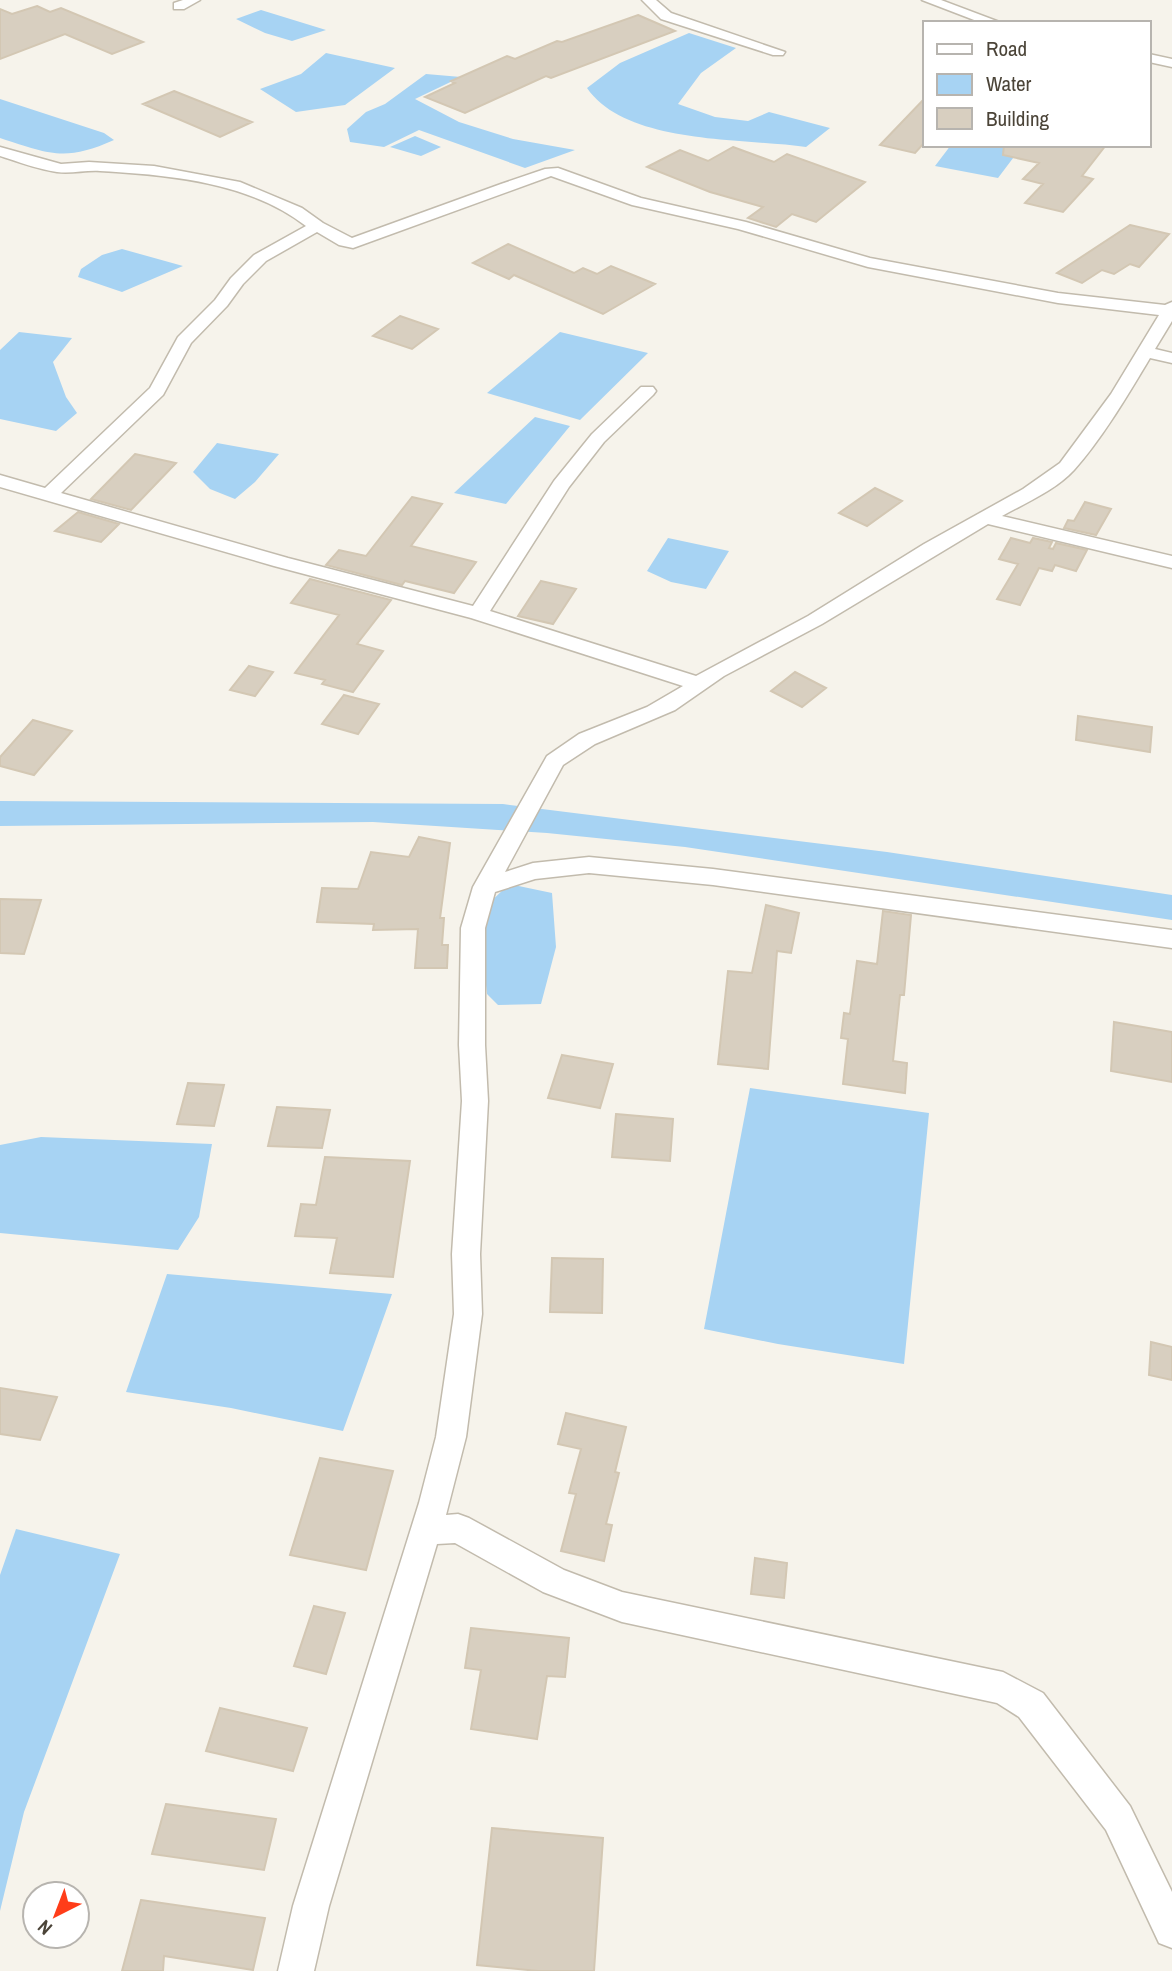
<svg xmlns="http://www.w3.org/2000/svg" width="1172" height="1971" font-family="'Archivo Narrow',sans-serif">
  <rect width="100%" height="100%" fill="#f6f3eb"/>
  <path fill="#a7d3f3" d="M261,10L326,30L292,41L265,33L236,19Z
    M689,33L736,48L701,73L678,104L715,117L748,121L769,112L830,128L806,147C744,138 626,145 587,88L620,63Z
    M326,53L395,68L345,105L296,112L260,89L301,74Z
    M426,74L461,77L415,99L459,122L513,139L575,150L525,168L419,130L384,147L350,142L347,129L366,112L385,104Z
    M0,99L104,133L114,140C65,162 49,154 0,138Z
    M415,136L441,147L421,156L390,147Z
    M951,145H1023L998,178L935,166Z
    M122,249L183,266L122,292L78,277L81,269L102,255Z
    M19,332L72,338L53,362L66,397L77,413L56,431L0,419V350Z
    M560,332L648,353L580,420L487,393Z
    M535,417L570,426L506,504L454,493Z
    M217,443L279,454L255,482L235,499L210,489L193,472Z
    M668,538L729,551L706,589L671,582L647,571Z
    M0,801L503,804L887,852L1172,895V920L685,847L547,833L373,822L0,826Z
    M509,884L552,893L556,947L541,1004L498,1005L487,994L478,914Z
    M750,1088L929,1113L904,1364L778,1344L704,1329Z
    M41,1137L212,1144L199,1217L178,1250L0,1233V1145Z
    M167,1274L392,1294L343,1431L231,1408L126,1392Z
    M16,1529L120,1554L24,1812L0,1911V1575Z"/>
  <path fill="#d8cfc0" stroke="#d3c7b3" stroke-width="2" d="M37,6L50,12L61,8L143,42L112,54L65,34L0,59V9L12,14Z
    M638,15L675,31L551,78L546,76L465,113L425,97L455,83L451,81L507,56L515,59L557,41L562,42Z
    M174,91L252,122L220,137L143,104Z
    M925,98V142L915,153L880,145Z
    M1004,145H1106L1082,176L1093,179L1063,212L1025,203L1043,184L1023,179L1039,163L1003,155Z
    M733,147L774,162L787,154L865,182L816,222L792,214L776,227L748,218L763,207L710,192L647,167L680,150L708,161Z
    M1130,225L1169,234L1139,267L1130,264L1114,274L1102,270L1082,283L1057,273Z
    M508,244L574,273L583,268L597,274L611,266L655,284L603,314L514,275L509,279L473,263Z
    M400,316L438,329L412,349L373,336Z
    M135,454L176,463L131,510L91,499Z
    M875,488L902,501L867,526L839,513Z
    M412,497L442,504L411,546L476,562L454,593L405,581L402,585L326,565L339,550L366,556Z
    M1085,502L1111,509L1096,535L1064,528L1068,520L1074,521Z
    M78,512L119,524L101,542L55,531Z
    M1011,538L1030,543L1033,538L1052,542L1049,548L1053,549L1056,543L1087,550L1076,571L1055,565L1052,571L1039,568L1020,605L997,599L1018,564L999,559Z
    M310,579L391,600L357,644L383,651L353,692L322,684L325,680L295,673L339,615L291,603Z
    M541,581L576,589L553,624L518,616Z
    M249,666L273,672L255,696L230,690Z
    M795,672L826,688L802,707L771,691Z
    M344,695L379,704L358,734L322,724Z
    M1078,716L1152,727L1150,752L1076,740Z
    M33,720L72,731L34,775L0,766V757Z
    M419,837L450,843L440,918H444L442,945H448L447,968H415L418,929L373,930L374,924L317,922L322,888L358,889L371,852L409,857Z
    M0,899L41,900L24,954L0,953Z
    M766,905L799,913L791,953L777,951L768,1069L718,1064L728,971L752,973Z
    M883,911L911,915L904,995H900L893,1061L907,1063L905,1093L843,1084L848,1039L841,1038L844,1013L850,1014L857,961L877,964Z
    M1114,1022L1172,1032V1082L1111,1071Z
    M562,1055L613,1064L600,1108L548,1098Z
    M188,1083L224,1085L214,1126L177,1124Z
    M277,1107L330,1110L322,1148L268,1146Z
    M616,1114L673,1119L670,1161L612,1157Z
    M325,1157L410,1161L393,1277L330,1273L337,1238L295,1236L301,1204L316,1205Z
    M552,1258L603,1259L602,1313L550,1312Z
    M1151,1342L1172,1347V1380L1149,1375Z
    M0,1388L57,1397L40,1440L0,1434Z
    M566,1413L626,1427L615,1472L619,1473L606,1524L612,1525L604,1561L561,1551L576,1494L569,1493L581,1449L558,1444Z
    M320,1458L393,1471L366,1570L290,1555Z
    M755,1558L787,1563L784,1598L751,1594Z
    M314,1606L345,1613L326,1674L294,1666Z
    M471,1628L569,1638L565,1677L547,1676L537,1739L471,1729L481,1670L465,1668Z
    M220,1708L307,1728L293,1771L206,1751Z
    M166,1804L276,1819L264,1870L152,1854Z
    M492,1828L603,1838L594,1971H538L477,1965Z
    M141,1900L265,1918L253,1970L164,1956L163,1971H122Z"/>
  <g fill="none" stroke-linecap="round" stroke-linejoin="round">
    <defs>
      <path id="minor" d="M183,0H200L184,9H174V3Z
        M642,0H656L671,13L785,52L783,55H773L661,19Z
        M922,0H941L1002,23H982Z
        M1149,54L1172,59V67L1149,62Z
        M0,147L61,164L89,162L154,166L240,182L302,208L323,223L352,238L501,184L545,169L558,168L641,198L746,222L870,258L1058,293L1165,305L1172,302V321L1155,349L1172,353V363L1150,358C1129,393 1102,439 1074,470C1056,490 1025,503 1002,516L1172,556V568L988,524L822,624L724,676L675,710L595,744L563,765L505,872L533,863L589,857L713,869L1172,930V948L713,885L589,873L535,879L495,892L485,928V1045L488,1101L480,1254L482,1314L466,1437L446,1515L458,1514L469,1518L564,1570L622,1592L1003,1672L1043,1693L1130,1806L1172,1892V1948L1159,1943L1106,1830L1019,1717L997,1703L622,1622L543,1592L455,1543L437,1544L329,1906L314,1971H278L293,1906L419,1503L436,1437L454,1314L452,1254L462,1101L459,1045L461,928L473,887L547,756L579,734L647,707L683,686L471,618L274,566L0,487V475L45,488L150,388L178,337L215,300L231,278L254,255L306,226C249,182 170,175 100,171C86,170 71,174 57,172C37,169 19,162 0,156ZM551,176L632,205L738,229L868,267L1058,303L1159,315L1111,394L1060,463L1023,489L924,544L808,616L696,676L490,611L569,487L604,442L653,395L656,391L653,387H641L592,434L554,481L473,606L288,558L61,493L163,395L191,343L227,306L243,284L266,261L317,232L339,245L353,248Z"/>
    </defs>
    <use href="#minor" stroke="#c2bbad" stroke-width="3"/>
    <use href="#minor" fill="#fff" fill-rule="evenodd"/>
  </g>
  <rect x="923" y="21" width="228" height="126" fill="#ffffff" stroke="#b7b4af" stroke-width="2"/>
  <rect x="937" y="44" width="35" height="10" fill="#ffffff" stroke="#b7b4af" stroke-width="2"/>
  <text x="986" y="56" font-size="21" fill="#4b4438">Road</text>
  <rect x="937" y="74" width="35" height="21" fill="#a7d3f3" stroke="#b7b4af" stroke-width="2"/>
  <text x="986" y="91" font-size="21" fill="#4b4438">Water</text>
  <rect x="937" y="108" width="35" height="21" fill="#d8cfc0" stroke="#b7b4af" stroke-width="2"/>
  <text x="986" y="126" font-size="21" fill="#4b4438">Building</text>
  <g transform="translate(56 1915) rotate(222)"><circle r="33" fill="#ffffff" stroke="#b7b4af" stroke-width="2"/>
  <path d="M0-5L12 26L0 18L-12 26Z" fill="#ff3d19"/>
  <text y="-10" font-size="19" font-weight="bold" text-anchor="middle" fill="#4b4438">N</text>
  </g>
</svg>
